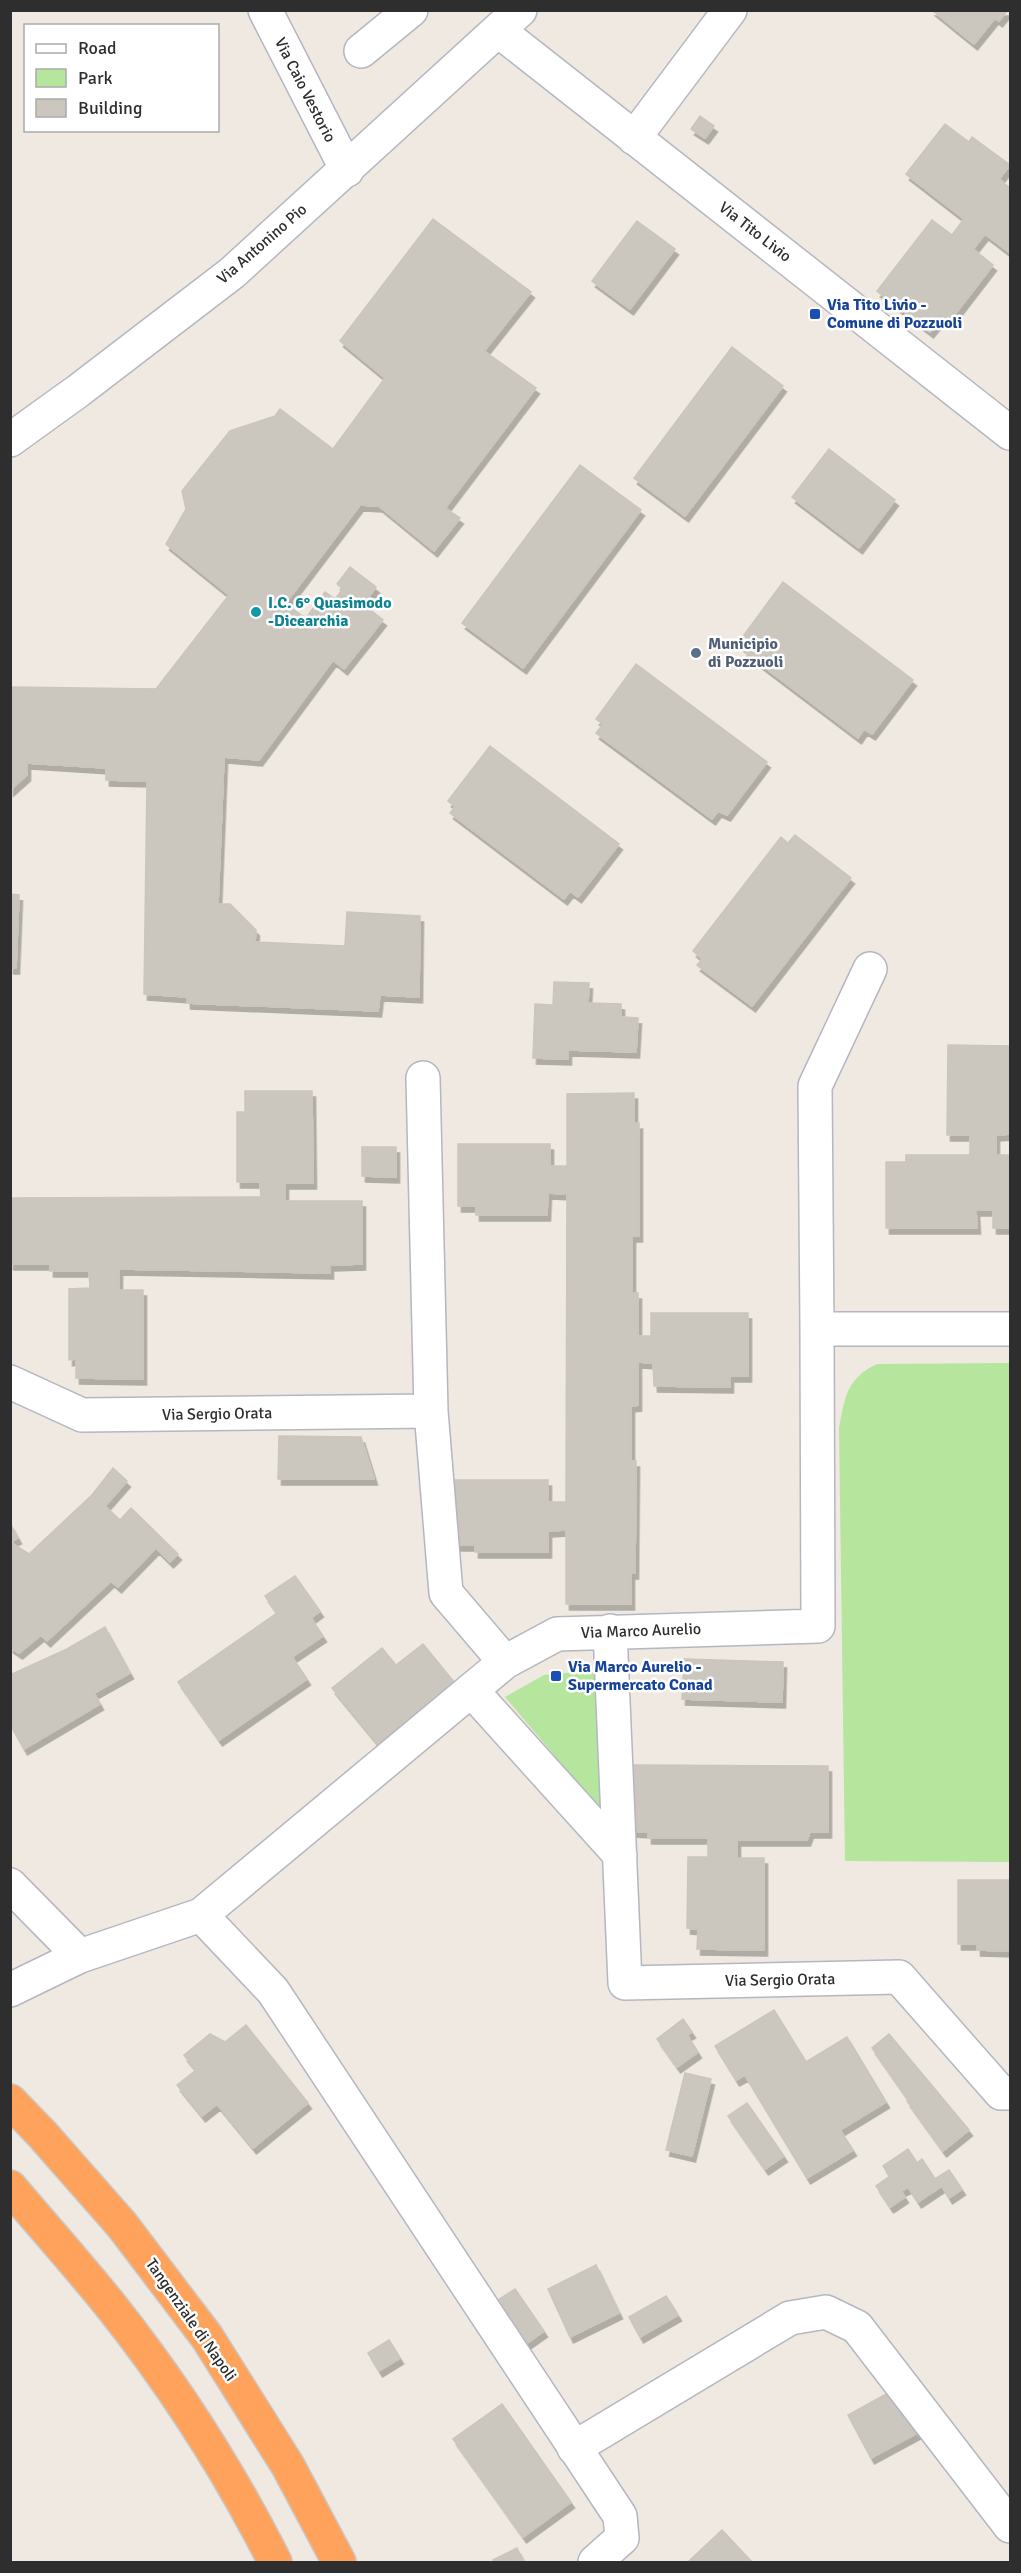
<svg xmlns="http://www.w3.org/2000/svg" width="1021" height="2573" font-family="Signika,sans-serif">
  <defs>
    <filter id="shadow"><feDropShadow dx="3.5" dy="6" stdDeviation="0" flood-color="#0004"/></filter>
  </defs>
  <rect width="100%" height="100%" fill="#efe9e1"/>
  <path fill="#b6e59e" d="M1010,1363V1862L845,1861L839,1428C845,1397 846,1379 877,1364Z
    M597,1670L604,1814L505,1697L544,1675Z"/>
  <path fill="#cbc7bf" stroke="#cbc5ba" stroke-width="1.5" filter="url(#shadow)" d="M932,10H1008L999,21L995,18L974,44Z
    M700,116L714,126L705,138L691,129Z
    M945,124L969,142L972,137L1010,165L999,179L1010,188V253L985,234L973,249L993,265L949,322L943,316L930,332L877,291L932,220L952,235L964,219L906,174Z
    M433,219L531,292L484,351L536,388L445,508L460,518L434,551L379,506L360,505L285,604L306,618L325,592L335,599L343,589L383,620L344,669L333,660L259,760L224,757L218,904H230L256,930L255,942L345,946L347,912L420,916L419,997L380,995L378,1011L187,1003V997L144,994L147,781L106,780V768L27,763V775L10,790V687L156,689L229,595L166,544L186,509L182,491L230,431L275,416L280,409L333,449L385,378L340,341Z
    M637,221L675,249L630,309L592,281Z
    M732,347L783,386L685,516L634,478Z
    M829,449L895,500L859,548L792,497Z
    M580,465L641,510L523,668L462,623Z
    M350,567L376,587L363,605L337,584Z
    M783,582L913,680L872,734L864,729L858,738L743,651L748,644L741,639Z
    M636,664L767,762L727,815L718,811L712,819L596,733L603,724L596,719Z
    M490,746L619,844L578,897L570,891L564,899L450,813L455,807L448,801Z
    M795,835L851,878L752,1006L697,965L702,959L693,951L781,837L788,843Z
    M10,894L19,895L16,968H10Z
    M554,982L589,983L588,1003L621,1004V1017L638,1018L636,1052L568,1050V1059L533,1058L535,1004L553,1005Z
    M948,1045L1010,1046V1134L996,1135V1155H1010V1228H993V1210H976L977,1228H886V1162H906V1155H970V1135H947Z
    M245,1091H312L313,1183H285V1201H362V1264L330,1265V1273L119,1269V1290H143V1379L76,1378V1359L69,1360V1289L90,1288L89,1271H50V1264H10V1198L261,1197L260,1182H237V1112H245Z
    M634,1093V1124L639,1123V1236H632V1293H638V1336H651V1313H748V1376H730V1387L654,1386L653,1363L638,1362V1405L631,1406V1461H636L635,1573H631V1604H566V1530L548,1531V1552H475V1545H454L455,1480H548V1502H566L567,1194L548,1193L547,1215H476V1206H458V1144H550V1166H567V1094Z
    M362,1147H396V1177L362,1176Z
    M279,1436L361,1437L374,1479H278Z
    M113,1468L127,1481L105,1506L120,1520L131,1508L178,1554L170,1562L156,1548L118,1587L111,1581L47,1641L41,1635L19,1653L10,1647V1542L29,1554L92,1495Z
    M10,1523L18,1538L10,1542Z
    M295,1576L320,1611L311,1618L323,1636L292,1657L307,1679L219,1740L178,1682L277,1613L265,1596Z
    M105,1627L130,1673L94,1693L100,1704L24,1749L10,1724V1675L67,1649Z
    M423,1644L454,1682L378,1744L332,1688L382,1648L396,1665Z
    M684,1659L783,1662L782,1702L682,1699Z
    M632,1765L828,1766V1832H810L807,1840H737V1858H764V1950L697,1949L698,1929L687,1928L688,1857H708V1838H648V1832L631,1831Z
    M958,1880H1010V1951L977,1950V1944H958Z
    M774,2010L806,2062L847,2037L886,2102L840,2130L853,2150L807,2178L745,2075L736,2080L715,2046Z
    M683,2019L692,2032L687,2035L698,2052L677,2067L657,2039Z
    M246,2025L308,2103L253,2148L217,2104L202,2116L177,2085L196,2070L184,2055L210,2034L225,2042Z
    M889,2034L969,2130L943,2151L907,2101L908,2099L872,2048Z
    M685,2073L711,2079L692,2156L666,2150Z
    M747,2103L784,2156L765,2169L728,2116Z
    M908,2149L917,2163L922,2159L935,2179L949,2170L962,2189L949,2198L942,2186L918,2202L908,2187L901,2191L905,2197L890,2207L876,2186L890,2176L883,2166Z
    M596,2265L619,2313L570,2337L548,2289Z
    M515,2289L544,2331L520,2348L492,2304Z
    M666,2296L678,2315L640,2337L629,2317Z
    M389,2340L400,2358L379,2371L368,2353Z
    M897,2388L921,2431L871,2458L848,2415Z
    M502,2404L571,2502L523,2537L453,2439Z
    M722,2530L752,2562H688Z
    M517,2548L524,2562H495L493,2560Z"/>
  <g fill="none" stroke-linecap="round" stroke-linejoin="round">
    <defs>
      <path id="minor" d="M265,10L347,170
        M499,31L1010,433
        M361,51L411,10
        M634,138L730,10
        M10,440L78,391L232,273L520,10
        M423,1078L431,1411L446,1593L505,1662
        M817,1329L815,1086L870,969
        M10,1382L82,1415L431,1411
        M610,1631L625,1983L899,1977L1001,2093H1010
        M471,1690L620,1855
        M10,1885L80,1956
        M201,1915L273,1991L620,2516L622,2538L595,2562
        M10,1990L80,1956L201,1915L505,1662L557,1634L818,1626L817,1329H1010
        M574,2448L790,2318L826,2312L857,2327L1010,2526"/>
      <path id="highway" d="M10,2101L42,2134L122,2225L207,2337L288,2466L339,2562
        M10,2187C44,2227 78,2265 111,2306C173,2384 230,2473 275,2562"/>
    </defs>
    <use href="#minor" stroke="#b4b7c1" stroke-width="36"/>
    <use href="#highway" stroke="#c9c9c9" stroke-width="36"/>
    <use href="#minor" stroke="#fff" stroke-width="33"/>
    <use href="#highway" stroke="#ffa35c" stroke-width="33"/>
  </g>
  <g fill="#1a4fb4" stroke="#fff" stroke-width="2">
    <rect x="809" y="308" width="12" height="12" rx="3"/>
    <rect x="550" y="1670" width="12" height="12" rx="3"/>
  </g>
  <circle fill="#0f9aa8" stroke="#fff" stroke-width="2" cx="256" cy="612" r="6"/>
  <circle fill="#5c6f8a" stroke="#fff" stroke-width="2" cx="696" cy="653" r="6"/>
  <g text-anchor="middle" dominant-baseline="central" stroke-width="5" stroke-linejoin="round" paint-order="stroke">
    <g font-size="16" fill="#2e2e2e" stroke="#fff">
      <text transform="translate(305 90) rotate(63)">Via Caio Vestorio</text>
      <text transform="translate(755 232) rotate(38)">Via Tito Livio</text>
      <text transform="translate(262 244) rotate(-41)">Via Antonino Pio</text>
      <text transform="translate(217 1414) rotate(-1)">Via Sergio Orata</text>
      <text transform="translate(641 1631) rotate(-2)">Via Marco Aurelio</text>
      <text transform="translate(780 1980) rotate(-1)">Via Sergio Orata</text>
      <text transform="translate(191 2320) rotate(55)">Tangenziale di Napoli</text>
    </g>
    <g font-size="16" font-weight="bold" fill="#164399" stroke="#fff" text-anchor="start">
      <text x="827" y="305">Via Tito Livio -<tspan x="827" dy="18">Comune di Pozzuoli</tspan></text>
      <text x="568" y="1667">Via Marco Aurelio -<tspan x="568" dy="18">Supermercato Conad</tspan></text>
    </g>
    <g font-size="16" font-weight="bold" fill="#0d838f" stroke="#fff" text-anchor="start">
      <text x="268" y="603">I.C. 6° Quasimodo<tspan x="268" dy="18">-Dicearchia</tspan></text>
    </g>
    <g font-size="16" font-weight="bold" fill="#4e5e75" stroke="#fff" text-anchor="start">
      <text x="708" y="644">Municipio<tspan x="708" dy="18">di Pozzuoli</tspan></text>
    </g>
  </g>
  <rect width="1021" height="2573" fill="none" stroke="#2e2e2e" stroke-width="24"/>
  <rect x="24" y="24" width="195" height="108" fill="#ffffff" stroke="#ababab" stroke-width="1.5"/>
  <rect x="36" y="44" width="30" height="9" fill="#ffffff" stroke="#ababab" stroke-width="1.5"/>
  <text x="78" y="54" font-size="18" fill="#2e2e2e">Road</text>
  <rect x="36" y="69" width="30" height="18" fill="#b6e59e" stroke="#ababab" stroke-width="1.5"/>
  <text x="78" y="84" font-size="18" fill="#2e2e2e">Park</text>
  <rect x="36" y="99" width="30" height="18" fill="#cbc7bf" stroke="#ababab" stroke-width="1.5"/>
  <text x="78" y="114" font-size="18" fill="#2e2e2e">Building</text>
</svg>
